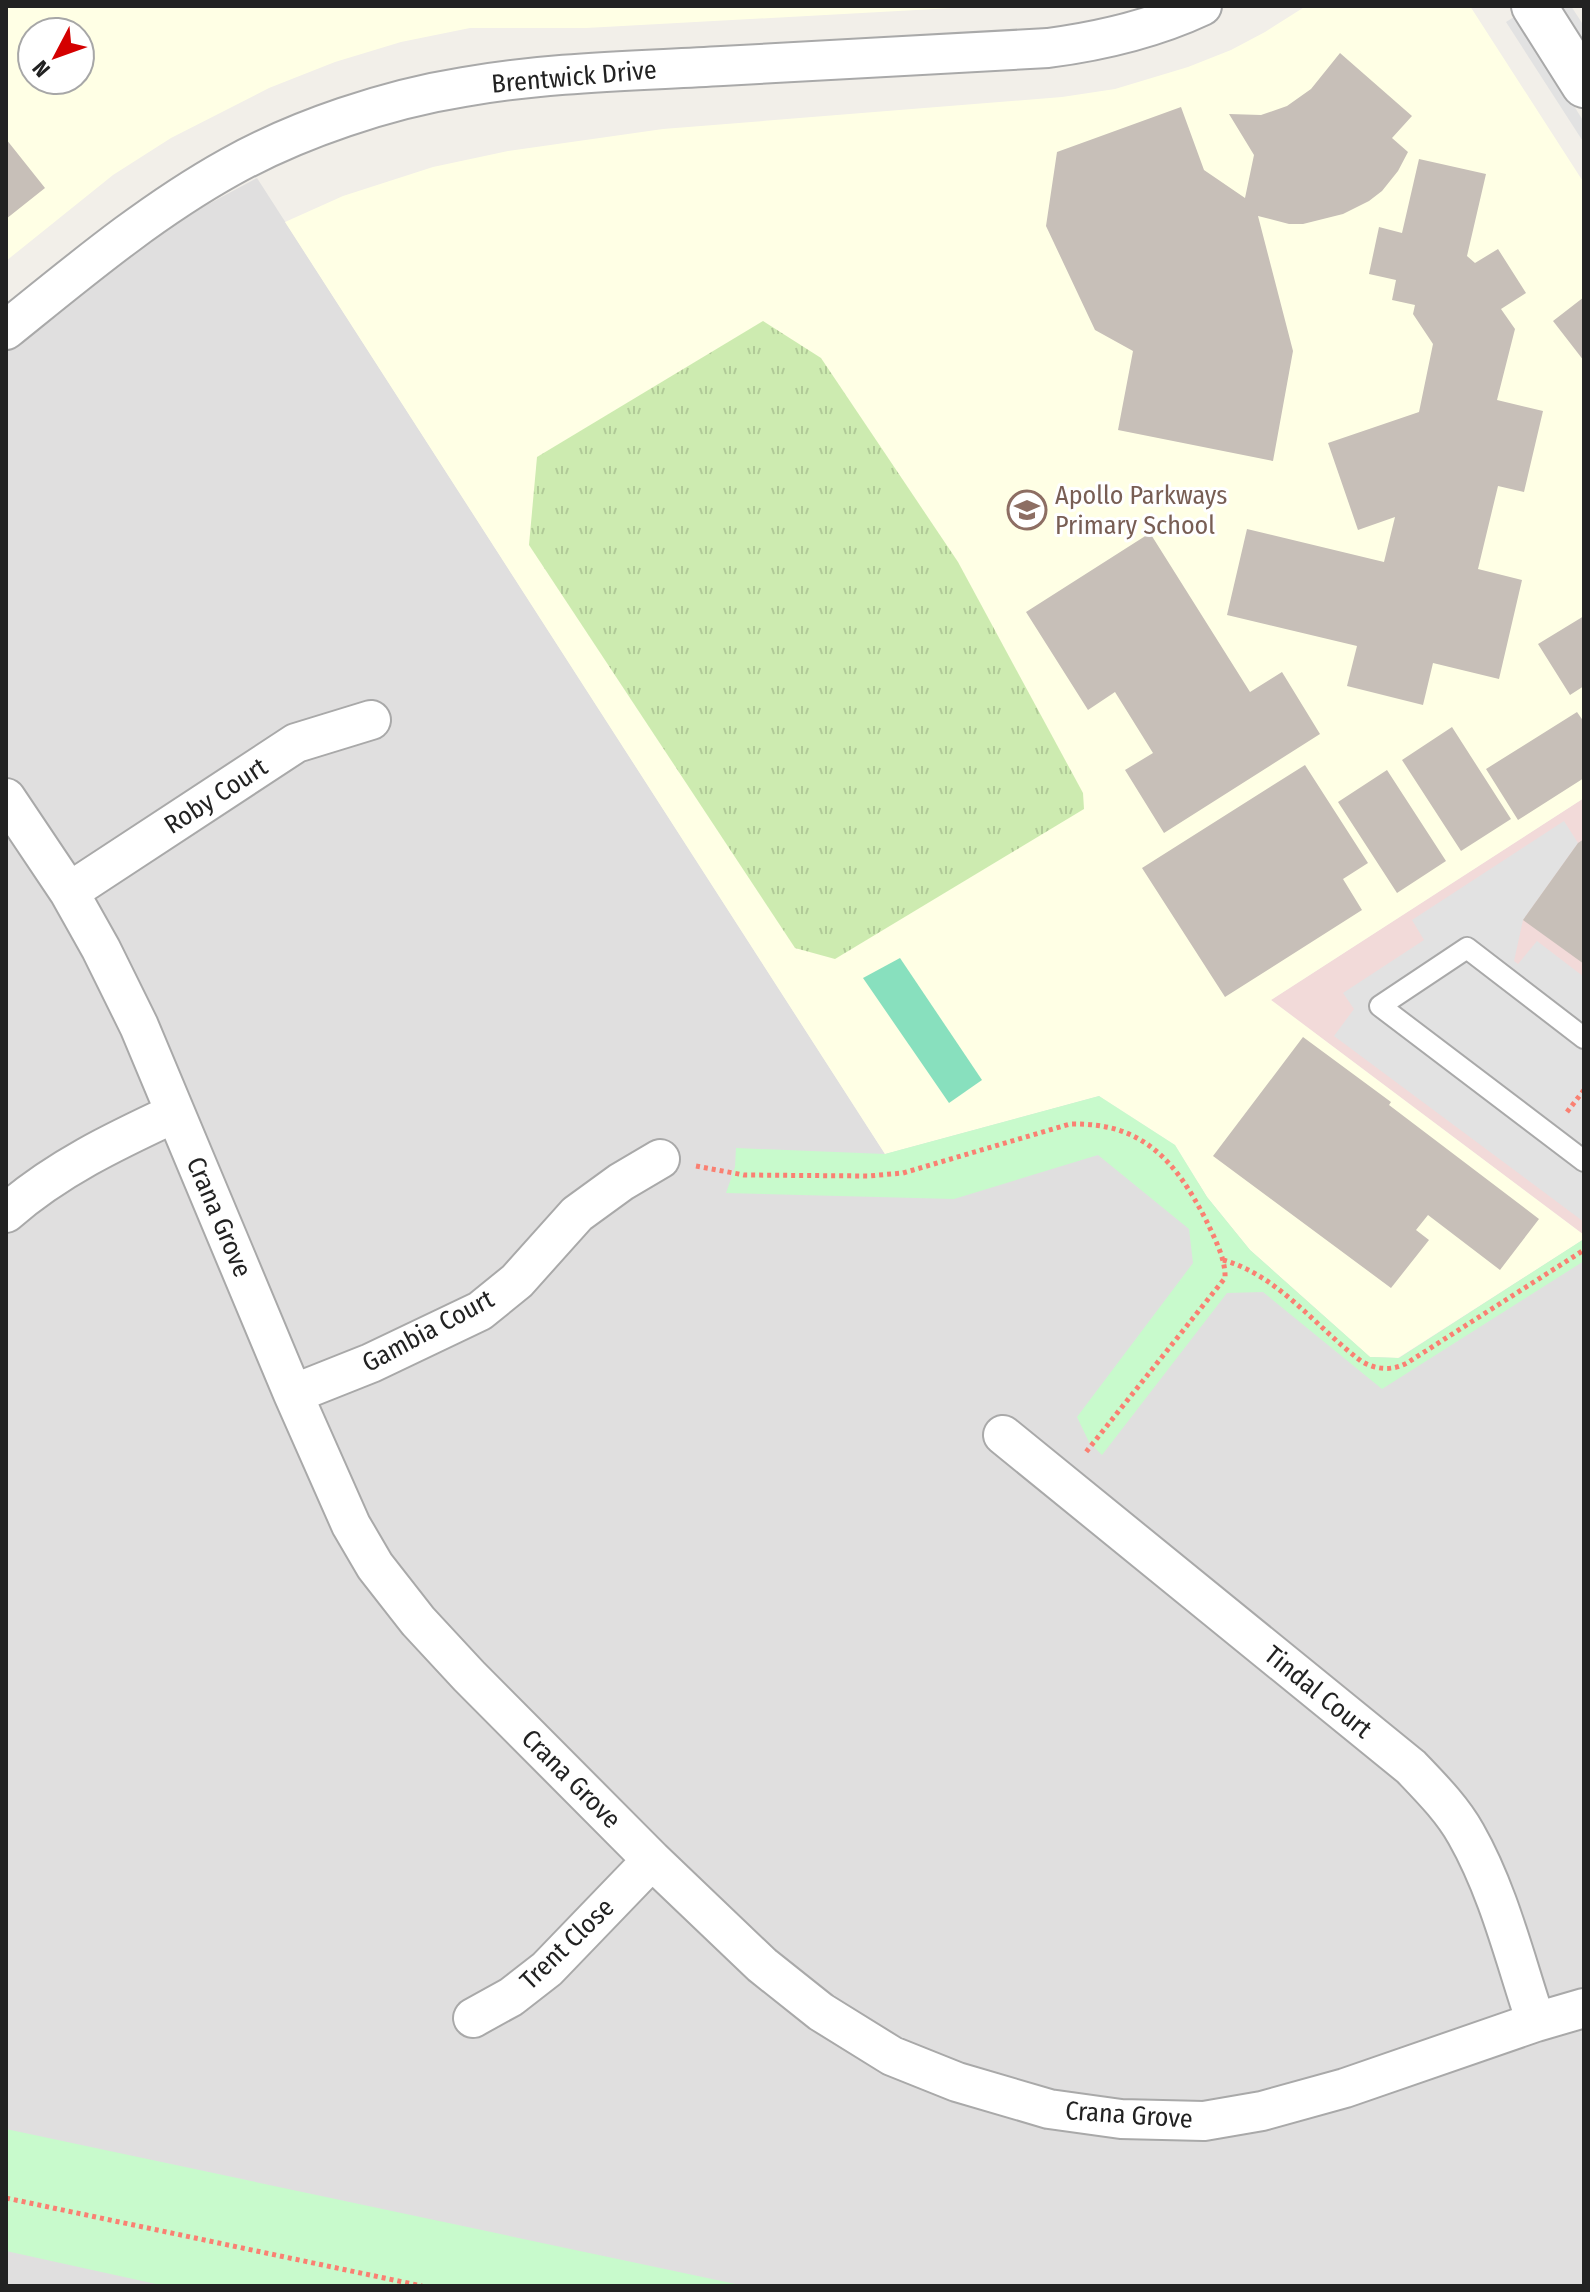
<svg xmlns="http://www.w3.org/2000/svg" width="1590" height="2292" font-family="'Fira Sans Condensed',sans-serif">
  <defs>
    <pattern id="grass-tufts" width="24" height="20" patternUnits="userSpaceOnUse" patternTransform="scale(2)"><rect width="24" height="20" fill="#cdebb0"/><path d="M3 7l-1-3M5 7V3M7 7l1-3M15 17l-1-3M17 17v-4M19 17l1-3" fill="none" stroke="#b0c997"/></pattern>
  </defs>
  <rect width="100%" height="100%" fill="#f2efe9"/>
  <path fill="#e0dfdf" d="M257,178L885,1154L1099,1096L1399,1358L1584,1239V2286H6V351L154,238L203,207Z"/>
  <path fill="#f2dad9" d="M1584,798V1235L1271,1000Z"/>
  <path fill="#ffffe5" fill-rule="evenodd" d="M6,6H989L586,28H470L401,42L335,62L269,88L171,138L113,175L6,261ZM32,32H80V80H32Z
    M1306,6H1470L1584,183V798L1271,1000L1584,1235V1239L1398,1358L1370,1357L1250,1250L1207,1197L1175,1145L1099,1096L885,1154L285,222L343,196L433,167L508,151L663,129L1062,97L1115,89L1188,67L1231,50L1265,32Z"/>
  <path fill="url(#grass-tufts)" d="M763,321L821,358L958,562L1083,793L1084,809L835,959L795,948L529,545L537,457Z"/>
  <path fill="#c8facc" d="M1099,1096L1175,1145L1207,1197L1250,1250L1370,1357L1399,1358L1584,1239V1261L1382,1389L1263,1292L1227,1293L1102,1455L1089,1442L1077,1417L1193,1263L1189,1229L1098,1155L954,1199L726,1193L735,1167L736,1148L885,1154Z
    M6,2129L745,2286H165L6,2251Z"/>
  <path fill="#88e0be" d="M900,958L982,1080L949,1103L863,978Z"/>
  <path fill="#e2e2e2" d="M1557,6H1571L1584,26V48Z
    M1517,15L1584,122V143L1506,22Z
    M1564,821L1578,843L1523,920L1514,961L1518,964L1537,941L1584,977V1222L1334,1036L1354,1009L1343,993L1424,940L1412,920Z"/>
  <path fill="#c7bfb8" d="M1340,53L1412,116L1392,138L1408,152L1398,171L1382,191L1369,201L1343,214L1303,224H1289L1258,216L1293,351L1273,461L1118,430L1133,351L1095,330L1046,226L1057,152L1181,107L1204,170L1245,198L1254,155L1229,114L1261,115L1287,106L1311,89Z
    M6,139L45,188L6,219Z
    M1419,159L1486,174L1467,256L1475,263L1498,249L1526,293L1501,309L1515,329L1497,400L1543,411L1524,492L1498,486L1478,569L1522,580L1499,679L1433,663L1423,705L1347,686L1357,646L1227,615L1247,529L1384,562L1395,517L1358,530L1328,443L1419,412L1433,344L1413,314L1415,305L1392,300L1396,280L1369,274L1379,227L1402,233Z
    M1584,297V361L1553,321Z
    M1150,533L1250,692L1282,672L1320,734L1164,833L1125,770L1153,753L1115,692L1088,710L1026,612Z
    M1584,616V686L1570,695L1538,644Z
    M1577,712L1584,722V778L1518,820L1486,769Z
    M1452,727L1511,819L1461,851L1402,760Z
    M1305,765L1368,863L1343,879L1362,910L1225,997L1142,868Z
    M1387,770L1446,861L1397,893L1338,802Z
    M1584,839V964L1523,920L1578,843Z
    M1303,1037L1391,1102L1389,1105L1539,1219L1500,1270L1428,1215L1416,1230L1429,1240L1391,1288L1213,1156Z"/>
  <g fill="none" stroke-linecap="round" stroke-linejoin="round">
    <defs>
      <path id="service" d="M1584,1038L1467,948L1380,1006L1584,1161"/>
      <path id="minor" d="M6,330C78,272 149,212 230,167C298,129 388,99 464,87C549,72 636,71 722,66C831,60 939,54 1048,48C1101,41 1153,29 1202,6
        M6,798L69,892L101,949L139,1026L293,1394L351,1525L375,1566L418,1621L469,1676L652,1860L762,1965L821,2012L892,2056L957,2082L1049,2109L1121,2119L1204,2121L1262,2111L1345,2088L1536,2022L1584,2008
        M69,892L296,743L371,720
        M6,1213C56,1169 115,1141 175,1113
        M293,1394L371,1363L480,1311L517,1281L577,1214L621,1182L660,1159
        M1003,1435L1411,1767C1431,1788 1452,1809 1466,1834C1499,1892 1515,1960 1536,2022
        M473,2018L511,1997L547,1969L652,1860"/>
      <path id="tertiary" d="M1534,6L1584,85"/>
    </defs>
    <use href="#service" stroke="#a9a9a9" stroke-width="24"/>
    <use href="#minor" stroke="#a9a9a9" stroke-width="42"/>
    <use href="#tertiary" stroke="#a9a9a9" stroke-width="48"/>
    <path stroke="#fa8072" stroke-width="5" stroke-dasharray="4 4" stroke-linecap="butt" d="M1567,1112L1584,1090
      M696,1166L744,1175L868,1176L903,1173L1070,1124C1142,1122 1175,1160 1206,1220C1214,1237 1226,1259 1225,1278L1086,1452
      M1223,1260C1278,1275 1317,1328 1361,1361C1376,1370 1392,1371 1407,1363L1584,1250
      M6,2198L422,2286"/>
    <use href="#service" stroke="#fff" stroke-width="20"/>
    <use href="#minor" stroke="#fff" stroke-width="38"/>
    <use href="#tertiary" stroke="#fff" stroke-width="44"/>
  </g>
  <defs>
    <symbol id="school-ring" viewBox="-11 -11 22 22"><circle r="9.5" fill="#fff" stroke="#8d6e63" stroke-width="1.5"/><path d="M0-5L7-2L0 1L-7-2ZM-4 1L0 2.5L4 1V4Q0 6-4 4Z" fill="#8d6e63"/></symbol>
  </defs>
  <g fill-rule="evenodd">
    <use href="#school-ring" x="1005" y="488" width="44" height="44"/>
  </g>
  <g text-anchor="middle" dominant-baseline="central" stroke-width="6" stroke-linejoin="round" paint-order="stroke">
    <g font-size="26" fill="#222" stroke="#fff">
      <text transform="translate(574 77) rotate(-5)">Brentwick Drive</text>
      <text transform="translate(216 796) rotate(-33)">Roby Court</text>
      <text transform="translate(219 1217) rotate(67)">Crana Grove</text>
      <text transform="translate(428 1331) rotate(-28)">Gambia Court</text>
      <text transform="translate(1318 1692) rotate(39)">Tindal Court</text>
      <text transform="translate(571 1779) rotate(45)">Crana Grove</text>
      <text transform="translate(567 1944) rotate(-44)">Trent Close</text>
      <text transform="translate(1129 2115) rotate(4)">Crana Grove</text>
    </g>
    <g font-size="26" fill="#785e54" stroke="#fff" text-anchor="start">
      <text x="1055" y="495">Apollo Parkways<tspan x="1055" dy="30">Primary School</tspan></text>
    </g>
  </g>
  <rect width="1590" height="2292" fill="none" stroke="#222222" stroke-width="16"/>
  <g transform="translate(56 56) rotate(229)"><circle r="38" fill="#ffffff" stroke="#a7a7a7" stroke-width="2"/>
  <path d="M0-6L14 30L0 20L-14 30Z" fill="#d40000"/>
  <text y="-12" font-size="22" font-weight="bold" text-anchor="middle" fill="#222222">N</text>
  </g>
</svg>
